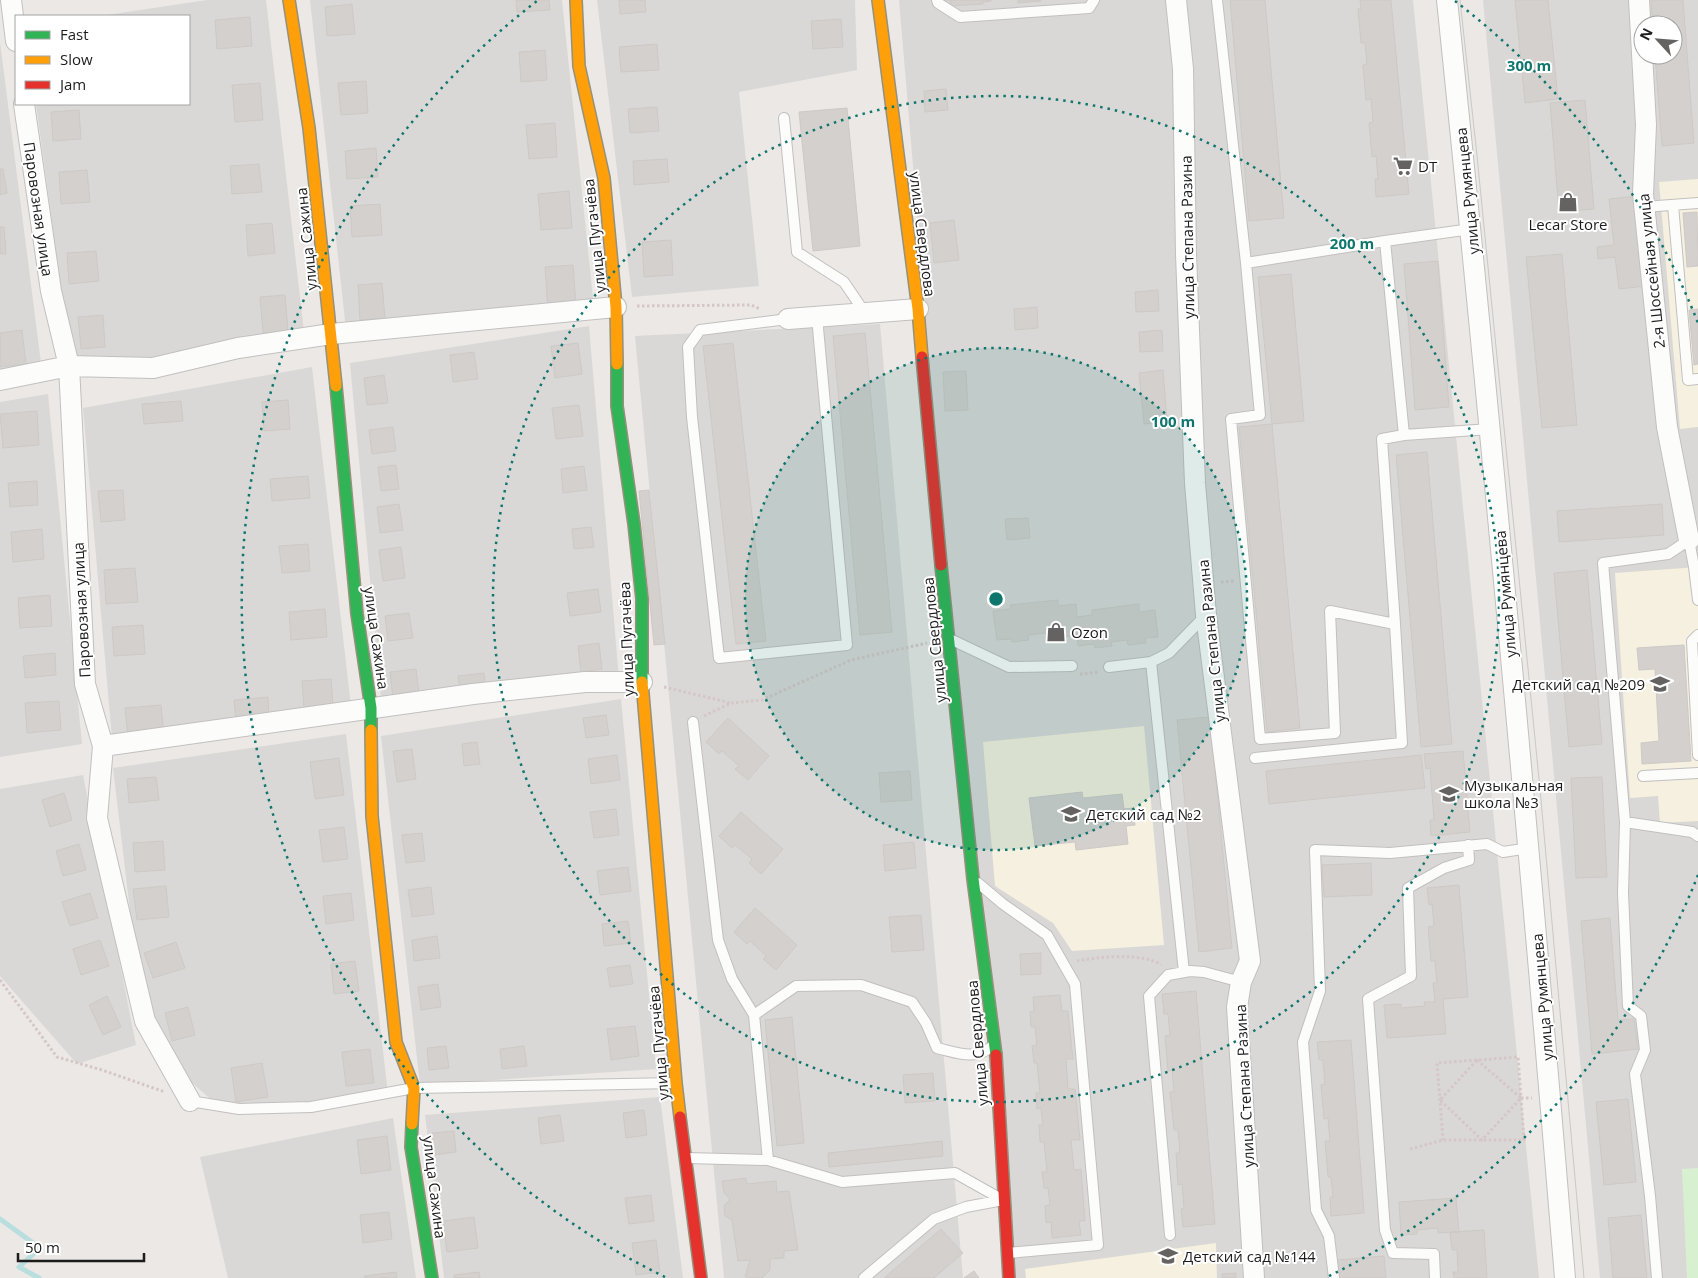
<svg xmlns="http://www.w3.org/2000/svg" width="1698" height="1278" font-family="'Open Sans',sans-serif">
  <rect width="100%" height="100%" fill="#ebe8e5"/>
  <path fill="#dad8d6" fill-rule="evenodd" d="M207,0H266L305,341L78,371L61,288L36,104H189V16H100Z
    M310,0H562L594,308L347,339Z
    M597,0H855L857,70L739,92L759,286L632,297Z
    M899,0H1413L1539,1278H1007Z
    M1483,0H1698V1278H1600ZM1643,25H1673V55H1643Z
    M0,42L42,371L0,377Z
    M880,324L963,1278H724L635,336Z
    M589,326L619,679L382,709L350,363Z
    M312,367L352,715L113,750L83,408Z
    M48,394L82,744L0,757V402Z
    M621,699L656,1069L420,1085L381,736Z
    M346,734L388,1094L225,1112L163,1057L138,978L113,768Z
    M83,775L136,1045L77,1064L0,976V789Z
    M660,1097L683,1278H444L425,1115Z
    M393,1118L416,1278H228L200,1157Z"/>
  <path fill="#f5f0df" d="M1698,179V427L1680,429L1659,182Z
    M1698,567V821L1660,823L1658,796L1630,798L1615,573Z
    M1144,726L1164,945L1072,951L1053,923L995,886L983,742Z
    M1216,1243L1217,1278H1026L1025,1269Z"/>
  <path fill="#d7f1d0" d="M1698,1168V1278H1687L1682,1169Z"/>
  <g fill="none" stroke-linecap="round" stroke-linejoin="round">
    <path stroke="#b8dede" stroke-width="5" d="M0,1219L40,1248L19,1267L39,1278"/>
  </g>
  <path fill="#d3d0cd" stroke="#cec9c6" d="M516,0H549L550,10L517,12Z
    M619,0H645L646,12L620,14Z
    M943,0H991V1L983,2V4L951,6L950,0Z
    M1018,0H1041V1L1018,3Z
    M1230,0H1265L1284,218L1249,221Z
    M1360,0H1391L1409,194L1376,197L1375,179H1378L1376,156L1372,157L1369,123L1373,122L1371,99L1366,100L1363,65L1367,64L1365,43H1361L1358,9H1361Z
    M1515,0H1548L1558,99L1525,103Z
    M1651,0H1683L1694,143L1662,146L1655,55H1673V25H1653Z
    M352,4L355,34L327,36L325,7Z
    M250,17L252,46L217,49L215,20Z
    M841,19L843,47L813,49L811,21Z
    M657,44L659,70L621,72L619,47Z
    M545,50L547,80L521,82L519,52Z
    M366,81L368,113L341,115L338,83Z
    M260,83L263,120L235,122L232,85Z
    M946,89L948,110L925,112L924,91Z
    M1585,100L1594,209L1559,212L1550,103Z
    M657,107L659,131L630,133L628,109Z
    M847,108L860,246L813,251L799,112Z
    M79,110L81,139L53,141L51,112Z
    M555,123L557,157L529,159L526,125Z
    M376,148L378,177L347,179L345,151Z
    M667,159L669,182L634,185L633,161Z
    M259,164L262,192L232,194L230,166Z
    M0,169H3L7,193L0,195Z
    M87,170L90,202L61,204L59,172Z
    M569,191L572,228L541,230L538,194Z
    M1637,196L1646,286L1619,289L1615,257L1598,259L1597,247L1614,245L1609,199Z
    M380,204L382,235L352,237L350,206Z
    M1697,212L1698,266L1687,267L1683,213Z
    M954,220L959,260L934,263L930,223Z
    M272,223L275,253L248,256L246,225Z
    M0,227H4L6,254H0Z
    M671,240L673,275L644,277L642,242Z
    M96,251L99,281L69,284L67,253Z
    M1562,254L1577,425L1542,428L1526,257Z
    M1438,261L1449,407L1415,410L1404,264Z
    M573,265L576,306L548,309L545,267Z
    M1291,274L1304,421L1272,424L1258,277Z
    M382,283L385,318L360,320L358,285Z
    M1158,290L1159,311L1136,312L1135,292Z
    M285,295L288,331L263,333L260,297Z
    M1037,307L1038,328L1015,330L1014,309Z
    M1698,309V364L1694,365L1689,310Z
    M103,315L105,347L81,349L78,317Z
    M22,330L26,364L0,367V333Z
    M1162,330L1163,351L1140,352L1139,332Z
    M865,333L892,632L860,635L833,336Z
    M578,343L582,374L555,378L551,346Z
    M733,343L766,641L736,644L703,346Z
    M474,352L478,379L453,382L450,355Z
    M1163,370L1167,421L1144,424L1139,373Z
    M966,371L968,410L945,411L943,372Z
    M384,375L388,403L367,405L364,378Z
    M288,400L290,429L264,431L262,402Z
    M181,401L183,421L144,424L142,404Z
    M579,405L583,436L556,439L552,408Z
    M37,411L39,445L3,448L0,414Z
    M1272,424L1300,728L1267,732L1239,427Z
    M393,427L396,451L372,454L369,430Z
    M1427,452L1452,744L1421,747L1396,455Z
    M396,465L399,489L381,491L378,467Z
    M584,466L587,490L563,493L561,469Z
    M308,476L310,498L272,501L270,479Z
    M37,481L38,505L10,507L8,483Z
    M123,490L125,520L101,522L98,491Z
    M649,490L665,644L654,645L639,491Z
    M399,504L403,530L380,533L377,507Z
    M1662,504L1664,535L1559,542L1557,511Z
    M1028,518L1030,538L1007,540L1005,519Z
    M591,527L594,547L574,549L572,529Z
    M42,529L44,559L13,562L11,532Z
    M308,544L310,571L282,573L279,546Z
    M401,547L405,578L383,581L379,550Z
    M135,568L138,602L106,604L104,570Z
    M1587,570L1602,744L1569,747L1554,573Z
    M598,589L601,612L570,616L567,593Z
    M50,595L52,626L20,628L18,598Z
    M1058,600V606L1076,604L1077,617L1092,615V610L1139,604V612L1155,610L1158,637L1145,638L1146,643L1128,645L1127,640L1111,642L1112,646L1095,648L1094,644L1078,646L1077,635L1047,639L1046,633L1028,635L1029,640L1012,642L1011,639L997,640L993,611L1011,609L1010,605Z
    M325,609L327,637L291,640L289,612Z
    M409,613L413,638L388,641L385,616Z
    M143,625L145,654L114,656L112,627Z
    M599,643L602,669L581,672L578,646Z
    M1684,645L1691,761L1642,764L1641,743L1659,741L1655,669L1639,670L1637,648Z
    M55,653L56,675L25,678L23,656Z
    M416,669L419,694L393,698L390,672Z
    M484,673L486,692L461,695L458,676Z
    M331,679L333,706L304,708L302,681Z
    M268,697L269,720L236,723L234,700Z
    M59,701L61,730L27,733L25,703Z
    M161,705L164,735L128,737L125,708Z
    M606,715L609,735L586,738L583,718Z
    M1210,717L1232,948L1199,952L1177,720Z
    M728,718L769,756L748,780L735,769L739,766L722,751L719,754L706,742Z
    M477,742L480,764L464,766L462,744Z
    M412,749L416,779L397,782L393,751Z
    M1463,751L1470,832L1431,836L1430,820H1434L1430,768L1426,769L1424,754Z
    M617,755L620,780L591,784L588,759Z
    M1421,755L1425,788L1269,804L1266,771Z
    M339,758L344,795L315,799L310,762Z
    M910,771L912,800L881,802L879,773Z
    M156,777L159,800L129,803L127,779Z
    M1602,777L1607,877L1576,878L1571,778Z
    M1082,792L1083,798L1122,794L1124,809L1133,808L1135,825L1126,826L1128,844L1076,850L1075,842L1035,846L1029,798Z
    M64,793L72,820L50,827L42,800Z
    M616,809L619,835L594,838L590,812Z
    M741,812L783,849L761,874L749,863L752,859L735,845L732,848L719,836Z
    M344,827L348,859L323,862L319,830Z
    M422,833L425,861L406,863L402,835Z
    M163,841L165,870L135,872L133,843Z
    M914,842L916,868L885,871L883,845Z
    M79,844L86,870L63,876L56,851Z
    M1371,863L1372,895L1324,897L1322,865Z
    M628,867L631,891L600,895L597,871Z
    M1459,885L1468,997L1443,999L1446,1034L1387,1038L1384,1005L1401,1004V1008L1425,1006L1424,1002H1435L1433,983H1437L1435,961H1431L1428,927L1434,926L1432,904L1429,905L1427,888Z
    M166,886L169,917L137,920L133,889Z
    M431,887L434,914L412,917L408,890Z
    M90,893L98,918L70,926L62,902Z
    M351,893L354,920L326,924L323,896Z
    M755,908L797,945L776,970L763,959L766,956L750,941L747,944L734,932Z
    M921,915L924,950L892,952L889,917Z
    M1610,918L1618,1020L1634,1019L1638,1049L1592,1054L1581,921Z
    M628,921L631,943L604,946L602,924Z
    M437,936L440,958L414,961L412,940Z
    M100,940L109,966L81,975L73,949Z
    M176,942L185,968L153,978L144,953Z
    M1041,953V974L1021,975L1020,954Z
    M355,961L359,991L334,994L331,964Z
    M630,965L633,984L610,987L607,968Z
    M438,984L441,1007L421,1010L418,987Z
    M1196,991L1215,1224L1183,1227L1181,1209L1184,1208L1182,1184L1178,1185L1176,1153H1180L1178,1130H1174L1170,1092H1174L1172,1070L1168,1071L1165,1036L1170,1035L1168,1014H1164L1162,994Z
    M1060,995L1062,1011H1068L1073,1059H1066L1068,1089H1075L1080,1140H1071L1074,1170L1081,1169L1085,1221H1079L1081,1235L1052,1238L1051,1222L1046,1223L1045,1206L1050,1205L1048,1188H1044L1042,1172H1047L1044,1142H1040L1039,1125H1043L1041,1108L1037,1109L1036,1093H1040L1037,1063H1034L1032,1046L1037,1045L1035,1027H1031L1030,1012L1034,1011L1033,997Z
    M107,996L121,1027L103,1035L89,1005Z
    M188,1007L195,1035L172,1041L165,1013Z
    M792,1017L804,1143L777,1146L765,1020Z
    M635,1026L639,1056L611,1060L607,1029Z
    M1351,1040L1364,1213L1331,1216L1330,1197H1333L1331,1177H1328L1325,1141H1330L1328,1118L1324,1119L1321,1085L1325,1084L1323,1060H1319L1317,1042Z
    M446,1046L449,1068L429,1070L427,1048Z
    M524,1046L527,1066L502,1069L500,1049Z
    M370,1049L374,1083L346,1086L342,1052Z
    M262,1063L268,1097L236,1102L231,1068Z
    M933,1073L935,1101L905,1103L903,1075Z
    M1628,1099L1636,1182L1604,1185L1596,1102Z
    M644,1110L647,1135L626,1138L623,1113Z
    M560,1115L564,1141L541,1144L538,1118Z
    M454,1131L456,1152L434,1155L432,1133Z
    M387,1136L391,1170L361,1174L357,1140Z
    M942,1141L943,1156L829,1167L828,1153Z
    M746,1178L747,1184L776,1181L777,1192L789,1191L798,1250L784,1251V1258L770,1259V1270L762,1278H747L745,1276L750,1260L738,1261L732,1220L725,1216L724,1206L730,1199L724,1193L722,1181Z
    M651,1195L654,1221L629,1224L625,1198Z
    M1456,1198L1459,1232L1438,1233V1228L1417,1230V1234L1401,1235L1399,1202Z
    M389,1212L392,1239L363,1243L360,1215Z
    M1641,1215L1647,1278H1613L1608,1218Z
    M474,1217L478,1248L447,1252L443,1221Z
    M941,1229L963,1253L934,1278H884Z
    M1484,1230L1487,1278H1454L1453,1272H1458L1457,1250H1452L1450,1232Z
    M656,1240L660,1272L636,1275L632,1243Z
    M1384,1256L1386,1278H1338L1337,1260Z
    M974,1271L979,1278H964Z
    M396,1272L397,1278H365L364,1276Z
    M479,1272L480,1278H454V1275Z
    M1236,1273V1278H1222V1274Z"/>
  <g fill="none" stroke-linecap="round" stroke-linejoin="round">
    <defs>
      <path id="lane" d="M937,0L938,3L960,17L1089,8L1094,0
        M1217,0L1246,263
        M784,118L797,252L844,282L865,313
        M1673,205L1688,380L1698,379
        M1644,207L1698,203
        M1385,241L1246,263L1260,415L1231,419L1260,739L1335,733L1330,611L1395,624L1382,439L1404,435L1490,429
        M788,319L700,330L688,347L692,417L719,658L847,645L817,317
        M1404,435L1385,241L1471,229
        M1698,600L1694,567L1689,540L1668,554L1603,563L1625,822L1692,832L1698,836
        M1698,635L1692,641L1698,755
        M952,640L1009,667L1072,666
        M1109,667L1151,662
        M693,722L718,940L732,979L754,1015
        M1255,758L1402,743L1395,624
        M1643,776L1698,773
        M1625,822L1623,893L1628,1006L1641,1016L1645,1050L1635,1074L1650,1196L1657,1278
        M978,883L1003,904L1047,935L1075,984L1098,1245L1008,1253
        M1184,972L1151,662L1169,653L1206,615
        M190,1101L239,1109L311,1107L414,1088L675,1083
        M686,1158L768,1160L842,1182L955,1173L1003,1200L966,1207L934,1219L864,1278
        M768,1160L754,1015L796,986L861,985L912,1002L926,1023L937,1048C955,1052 975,1061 991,1047
        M1170,1235L1149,996L1168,975L1190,971L1204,972L1241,982
        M1334,1278L1329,1236L1316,1210L1303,1042L1320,991L1315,850L1390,853L1487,844L1503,852L1529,848
        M1435,1278L1434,1254L1393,1253L1385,1230L1368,999L1411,976L1408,888L1444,868L1469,860L1468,845"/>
      <path id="street" d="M11,0L16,41
        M1176,0L1183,69L1186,254L1195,483L1206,615L1250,961L1241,982L1237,1007L1254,1278
        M1447,0C1491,426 1530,852 1565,1278
        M1639,0L1646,125L1643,194L1667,427L1689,540
        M24,104L51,291L69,366L85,684L103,746L97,818L145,1021L190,1101
        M788,319L918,309
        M0,380L69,366L153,368L238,348L331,334L616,307
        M103,746L473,694L585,682H642"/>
      <path id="fast" d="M617,364V406L634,524L642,599V682
        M336,386L357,614L371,708V730
        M941,565L973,879L996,1055
        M412,1124L411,1147L432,1278"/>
      <path id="slow" d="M289,0L309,128L336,386
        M576,0L579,66L604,178L616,307L617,364
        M878,0L918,309L922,357
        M642,682L676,1083L680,1117
        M371,730L372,816L396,1042L414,1088L412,1124"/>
      <path id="jam" d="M922,357L941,565
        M996,1055L1009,1278
        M680,1117L701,1278"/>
    </defs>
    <use href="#lane" stroke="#c2c0bf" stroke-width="12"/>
    <use href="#street" stroke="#c2c0bf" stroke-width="22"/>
    <use href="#fast" stroke="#95917d" stroke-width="14"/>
    <use href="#slow" stroke="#95917d" stroke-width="14"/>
    <use href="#jam" stroke="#95917d" stroke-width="14"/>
    <path stroke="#d5c6c7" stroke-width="3" stroke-dasharray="2.5 2.5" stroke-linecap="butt" d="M637,306L751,305L760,309
      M1221,582L1235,581
      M1080,674L1099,672
      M664,687L731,703
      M704,716L731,703L762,700L851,660L927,643
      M1077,961C1097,957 1144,952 1161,965
      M0,980L57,1057L102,1070L165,1092
      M1477,1060L1521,1098L1482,1140L1440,1100Z
      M1521,1098H1532
      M1410,1149L1443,1140H1524L1518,1057L1437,1063L1443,1140"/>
    <use href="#lane" stroke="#fcfcfb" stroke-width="10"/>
    <use href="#street" stroke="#fcfcfb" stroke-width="20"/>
    <use href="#fast" stroke="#30b455" stroke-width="11"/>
    <use href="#slow" stroke="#ff9f0a" stroke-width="11"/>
    <use href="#jam" stroke="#e5322d" stroke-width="11"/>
    <path stroke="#c9c9c8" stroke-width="1" d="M1460,0L1476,146L1540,789L1584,1278"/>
  </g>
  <circle cx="996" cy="599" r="251" fill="#0f766e" fill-opacity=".12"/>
  <g fill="none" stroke="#0f766e" stroke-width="2.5" stroke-dasharray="2.5 5">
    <circle cx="996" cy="599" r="251"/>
    <circle cx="996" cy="599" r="503"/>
    <path d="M1698 875A754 754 0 0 1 1327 1277M665 1277A754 754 0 0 1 537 1M1455 1A754 754 0 0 1 1698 323"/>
  </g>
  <defs>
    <symbol id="supermarket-bare" viewBox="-9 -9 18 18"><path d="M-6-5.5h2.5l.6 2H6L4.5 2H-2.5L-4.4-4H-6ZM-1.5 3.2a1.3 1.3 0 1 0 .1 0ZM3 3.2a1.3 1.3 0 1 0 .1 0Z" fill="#646362" stroke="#fff" stroke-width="2.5" paint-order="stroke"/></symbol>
    <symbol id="shop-bare" viewBox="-9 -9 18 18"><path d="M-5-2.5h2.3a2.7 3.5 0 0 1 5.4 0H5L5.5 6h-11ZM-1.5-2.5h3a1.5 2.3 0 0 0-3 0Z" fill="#646362" stroke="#fff" stroke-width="2.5" paint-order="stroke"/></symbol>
    <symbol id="school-bare" viewBox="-9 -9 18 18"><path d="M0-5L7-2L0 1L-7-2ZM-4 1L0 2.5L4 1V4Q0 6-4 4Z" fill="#646362" stroke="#fff" stroke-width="2.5" paint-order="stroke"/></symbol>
  </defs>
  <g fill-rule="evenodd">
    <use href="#supermarket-bare" x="1389" y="152" width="28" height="28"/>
    <use href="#shop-bare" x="1554" y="188" width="28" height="28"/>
    <use href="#shop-bare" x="1042" y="618" width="28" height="28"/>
    <use href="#school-bare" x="1646" y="670" width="28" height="28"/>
    <use href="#school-bare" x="1435" y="780" width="28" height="28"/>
    <use href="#school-bare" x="1057" y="800" width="28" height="28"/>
    <use href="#school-bare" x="1154" y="1242" width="28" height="28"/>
  </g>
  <g text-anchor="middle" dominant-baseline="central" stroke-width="4" stroke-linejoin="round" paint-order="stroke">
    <g font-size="15" fill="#1c1c1c" stroke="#fff" text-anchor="start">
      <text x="1418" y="166">DT</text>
      <text x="1568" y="224" text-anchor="middle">Lecar Store</text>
      <text x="1071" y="632">Ozon</text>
      <text x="1645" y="684" text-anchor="end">Детский сад №209</text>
      <text x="1464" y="785">Музыкальная<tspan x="1464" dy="17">школа №3</tspan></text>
      <text x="1086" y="814">Детский сад №2</text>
      <text x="1183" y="1256">Детский сад №144</text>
    </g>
    <g font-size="15" fill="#1c1c1c" stroke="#fff">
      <text transform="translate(1467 191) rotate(-96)">улица Румянцева</text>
      <text transform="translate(39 209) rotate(82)">Паровозная улица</text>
      <text transform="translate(923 234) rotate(83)">улица Свердлова</text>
      <text transform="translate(594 236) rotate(-96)">улица Пугачёва</text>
      <text transform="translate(1187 237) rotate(-91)">улица Степана Разина</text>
      <text transform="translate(306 239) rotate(-96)">улица Сажина</text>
      <text transform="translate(1651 271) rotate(-96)">2-я Шоссейная улица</text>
      <text transform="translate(1505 594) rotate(-95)">улица Румянцева</text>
      <text transform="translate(81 610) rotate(-93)">Паровозная улица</text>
      <text transform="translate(377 638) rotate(82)">улица Сажина</text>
      <text transform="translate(626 639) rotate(-92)">улица Пугачёва</text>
      <text transform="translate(934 640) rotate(-96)">улица Свердлова</text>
      <text transform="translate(1211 641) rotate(-96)">улица Степана Разина</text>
      <text transform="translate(1542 997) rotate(-95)">улица Румянцева</text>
      <text transform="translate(658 1043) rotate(-95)">улица Пугачёва</text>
      <text transform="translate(977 1043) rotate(-95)">улица Свердлова</text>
      <text transform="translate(1244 1086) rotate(-93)">улица Степана Разина</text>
      <text transform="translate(435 1187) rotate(83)">улица Сажина</text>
    </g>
  </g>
  <circle cx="996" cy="599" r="8" fill="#0f766e" stroke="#fff" stroke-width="2.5"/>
  <g font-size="15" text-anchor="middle" font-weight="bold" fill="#0f766e" stroke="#fff" stroke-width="4" stroke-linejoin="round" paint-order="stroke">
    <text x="1529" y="71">300 m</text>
    <text x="1352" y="249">200 m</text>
    <text x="1173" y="427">100 m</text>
  </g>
  <rect x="15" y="15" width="175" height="90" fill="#ffffff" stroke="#a4a4a4"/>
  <rect x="25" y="31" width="25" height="8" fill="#30b455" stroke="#a4a4a4"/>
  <text x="60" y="40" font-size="15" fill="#1c1c1c">Fast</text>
  <rect x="25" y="56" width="25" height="8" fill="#ff9f0a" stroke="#a4a4a4"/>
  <text x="60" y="65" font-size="15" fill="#1c1c1c">Slow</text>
  <rect x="25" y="81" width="25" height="8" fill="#e5322d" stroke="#a4a4a4"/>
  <text x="60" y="90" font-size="15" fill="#1c1c1c">Jam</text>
  <g transform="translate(1658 40) rotate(296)"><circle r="24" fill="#ffffff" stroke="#a4a4a4"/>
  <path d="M0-4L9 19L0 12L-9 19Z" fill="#646362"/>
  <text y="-8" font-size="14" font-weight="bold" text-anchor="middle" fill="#1c1c1c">N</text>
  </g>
  <path d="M18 1253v8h126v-8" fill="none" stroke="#1c1c1c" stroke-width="2.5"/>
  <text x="25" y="1253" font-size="15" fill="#1c1c1c" stroke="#ffffff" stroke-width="4" paint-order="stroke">50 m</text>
</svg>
